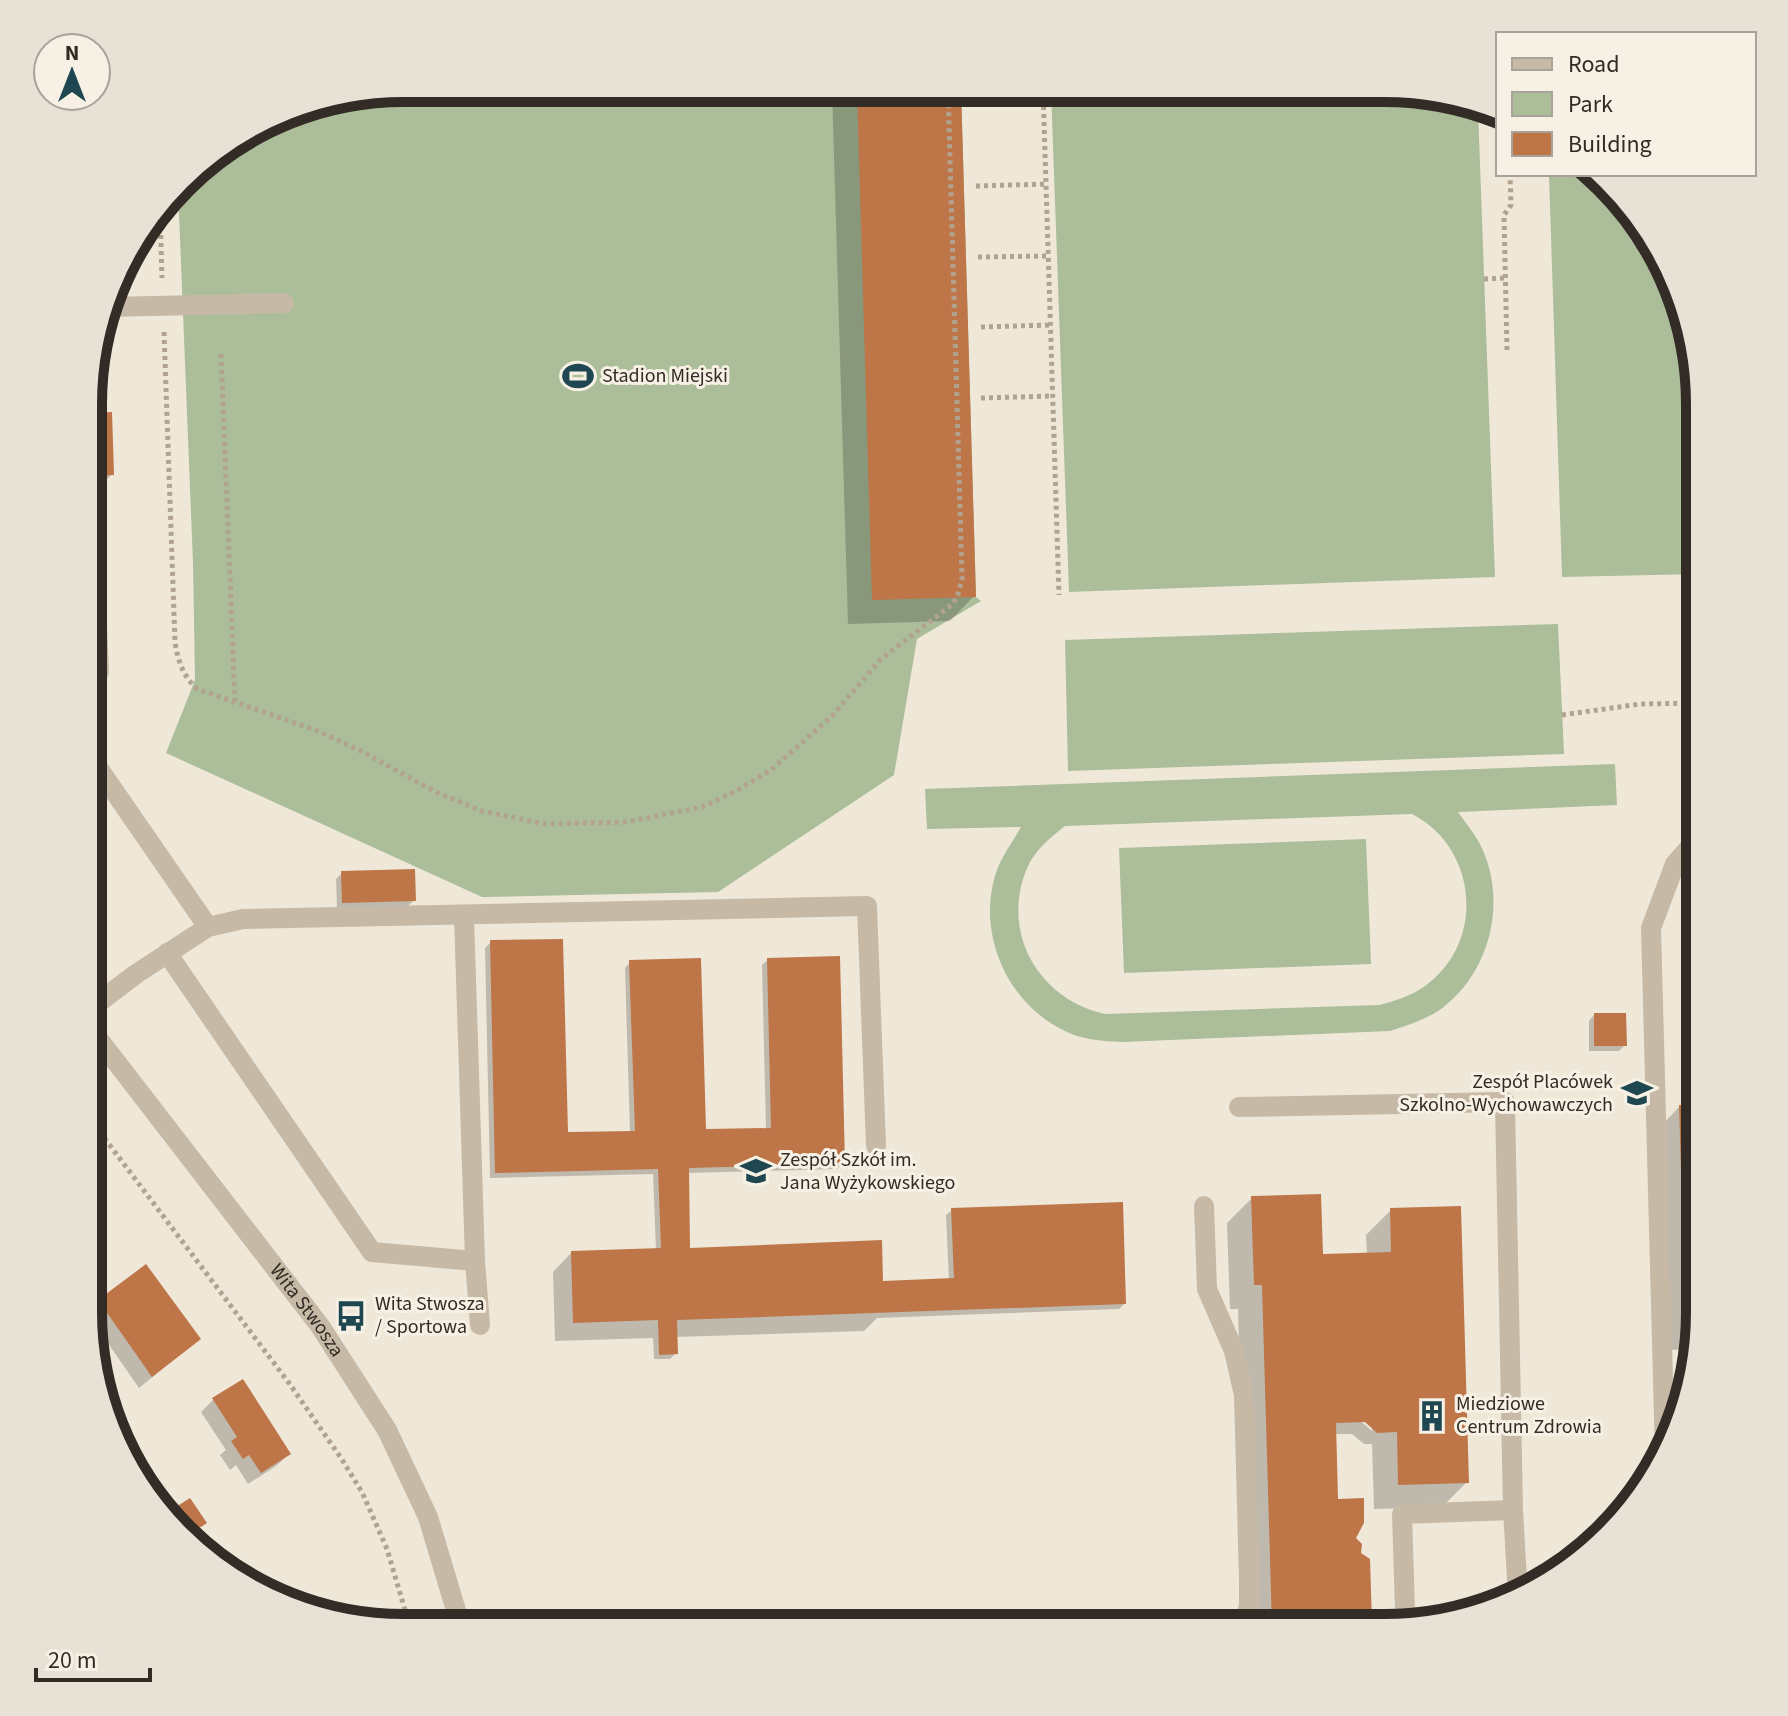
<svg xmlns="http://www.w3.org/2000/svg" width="1788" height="1716" font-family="'Source Sans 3',sans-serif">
  <rect width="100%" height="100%" fill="#efe8d9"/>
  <path fill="#acbd9a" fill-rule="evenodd" d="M404,88L961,89L976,597L981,601L917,639L894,775L718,892L482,897L166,753L195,680L193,563L178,188L196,166L302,105Z
    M1051,90L1424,91L1478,109L1495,577L1069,592Z
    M1549,174H1592L1634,211L1676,284L1699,384V574L1562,577Z
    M1558,624L1564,754L1068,771L1065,640Z
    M1615,764L1617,805L1458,812C1467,825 1478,837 1484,853C1506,906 1489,974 1441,1009C1425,1020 1408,1025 1390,1031L1122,1042C1103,1041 1084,1040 1067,1032C1009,1006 977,936 995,876C1000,858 1012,843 1021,827L927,829L925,789ZM1412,814C1478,848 1486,942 1425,986C1411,996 1395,1001 1379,1005L1105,1014C1038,999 999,931 1028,866C1036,849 1051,837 1065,826Z
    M1366,839L1371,964L1124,973L1119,848Z"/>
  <path fill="#0003" fill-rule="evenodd" d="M832,89H959L974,596L950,621L848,624Z
    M110,414L112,474L100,487H93L94,415Z
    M342,873L414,900L408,906L337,908L336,879Z
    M491,942L566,1134L630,1133L625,968L630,962L704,1131L766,1130L762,965L768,960L843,1164L837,1169L687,1173L688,1249L882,1283L949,1281L946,1215L952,1210L1124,1304L1119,1309L877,1318L864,1331L675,1337L676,1353L670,1359H654L653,1338L555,1341L553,1272L571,1253L656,1250L653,1174L490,1178L485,948Z
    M1594,1015L1625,1045L1619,1051H1589V1021Z
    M1679,1107H1699V1332L1695,1349L1668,1350L1661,1126Z
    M1252,1198L1321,1256L1367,1255L1366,1235L1391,1210L1467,1482L1442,1507L1374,1509L1372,1444H1364L1352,1434H1335L1337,1501L1354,1538L1370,1622L1364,1627H1247L1238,1309H1230L1227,1223ZM1356,1417L1372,1426V1431Z
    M99,1301L199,1339L139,1388L89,1316V1312Z
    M214,1399L289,1454L276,1466L248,1484L236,1465L230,1470L220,1455L226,1450L201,1412Z"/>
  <path fill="#be7548" d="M857,89H961L976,597L872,600Z
    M112,412L114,475L93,476L94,413Z
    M415,869L416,901L342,903L341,871Z
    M563,939L568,1132L635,1131L629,960L701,958L706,1129L771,1128L767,958L840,956L845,1164L689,1168L690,1248L882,1240L883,1281L954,1278L951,1208L1123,1202L1126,1304L677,1320L678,1354L659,1355L658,1320L573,1323L571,1251L661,1248L658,1169L495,1173L490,940Z
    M1594,1013H1626L1627,1046H1594Z
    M1679,1105H1699V1332H1686Z
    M89,1184L104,1202L89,1214Z
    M1321,1194L1323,1254L1391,1252L1390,1208L1461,1206L1469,1483L1398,1485L1397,1432L1377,1433L1365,1422L1336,1423L1338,1499L1364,1498V1523L1356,1538L1362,1544L1361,1553L1370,1559L1372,1622L1364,1627H1272L1262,1285H1254L1251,1196Z
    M146,1264L201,1339L152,1377L98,1300Z
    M243,1379L291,1454L261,1473L249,1455L243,1459L231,1441L237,1437L212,1398Z
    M190,1498L207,1523L190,1534L165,1514Z"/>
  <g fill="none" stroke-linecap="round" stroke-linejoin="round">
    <path stroke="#b2a390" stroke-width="5" stroke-dasharray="4 4" stroke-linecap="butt" d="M1043,90L1059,595
      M976,186L1046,184
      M160,211L162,278
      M978,257L1048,256
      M1484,279L1505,278
      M981,327L1050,325
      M164,332L175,642C178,661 183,676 197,689L318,731L359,750L436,792L482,811L544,824L626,822L702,807L736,791L771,770L832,716L881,659L949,607L957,598L962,579L948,89
      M1507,350L1504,215L1511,205L1510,174
      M221,354L235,702
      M981,398L1053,396
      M1695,703V723
      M1562,715L1640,704L1699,703
      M90,1119L289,1383L341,1458L362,1492L387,1549L410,1627"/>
    <g stroke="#c6b9a6" stroke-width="20">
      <path d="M107,307L284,303"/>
      <path d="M92,693L99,671L93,530"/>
      <path d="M92,759L208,927"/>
      <path d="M464,916L475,1261"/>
      <path d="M167,953L372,1252L475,1261L480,1325"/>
      <path d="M90,1009L136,974L208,927L243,919L867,906L876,1146"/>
      <path id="s1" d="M90,1028L320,1326L387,1430L428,1517L461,1627"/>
      <path d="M1239,1107L1505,1102L1513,1510L1518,1596"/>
      <path d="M1204,1206L1207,1289L1234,1351L1244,1395L1249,1580V1605L1244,1627"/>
      <path d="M1665,1455L1651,928L1675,864L1689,848H1699"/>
      <path d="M1405,1611L1402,1514L1513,1510"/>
    </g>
  </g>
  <defs>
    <symbol id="stadium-bare" viewBox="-9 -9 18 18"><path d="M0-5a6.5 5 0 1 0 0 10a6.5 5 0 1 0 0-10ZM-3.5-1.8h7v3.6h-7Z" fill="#1f4751" stroke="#f7f1e5" stroke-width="2.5" paint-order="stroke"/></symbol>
    <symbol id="school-bare" viewBox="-9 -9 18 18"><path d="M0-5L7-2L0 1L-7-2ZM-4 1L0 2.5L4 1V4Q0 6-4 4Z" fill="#1f4751" stroke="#f7f1e5" stroke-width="2.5" paint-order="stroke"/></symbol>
    <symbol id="bus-bare" viewBox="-9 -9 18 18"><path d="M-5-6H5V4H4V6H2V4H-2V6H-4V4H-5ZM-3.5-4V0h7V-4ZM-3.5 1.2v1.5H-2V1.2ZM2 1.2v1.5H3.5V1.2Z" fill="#1f4751" stroke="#f7f1e5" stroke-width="2.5" paint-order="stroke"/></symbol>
    <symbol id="building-bare" viewBox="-9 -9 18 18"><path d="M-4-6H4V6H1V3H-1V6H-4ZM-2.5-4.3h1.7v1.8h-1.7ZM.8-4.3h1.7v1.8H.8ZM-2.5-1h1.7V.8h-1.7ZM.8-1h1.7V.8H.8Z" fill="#1f4751" stroke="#f7f1e5" stroke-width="2.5" paint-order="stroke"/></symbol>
  </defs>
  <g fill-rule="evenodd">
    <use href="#stadium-bare" x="556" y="354" width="44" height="44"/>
    <use href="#school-bare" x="1615" y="1071" width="44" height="44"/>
    <use href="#school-bare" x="734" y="1149" width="44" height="44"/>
    <use href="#bus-bare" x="329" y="1294" width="44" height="44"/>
    <use href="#building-bare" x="1410" y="1394" width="44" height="44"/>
  </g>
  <g text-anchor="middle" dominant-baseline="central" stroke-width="6" stroke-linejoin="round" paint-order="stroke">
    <g font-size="20" fill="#332c26" stroke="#f7f1e5" text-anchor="start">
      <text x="602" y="376">Stadion Miejski</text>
      <text x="1613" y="1082" text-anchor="end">Zespół Placówek<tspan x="1613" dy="23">Szkolno-Wychowawczych</tspan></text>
      <text x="780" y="1160">Zespół Szkół im.<tspan x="780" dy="23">Jana Wyżykowskiego</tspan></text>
      <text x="375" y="1304">Wita Stwosza<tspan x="375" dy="23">/ Sportowa</tspan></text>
      <text x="1456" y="1404">Miedziowe<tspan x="1456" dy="23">Centrum Zdrowia</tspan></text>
    </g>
    <g font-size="20" fill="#332c26" stroke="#f7f1e5">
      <text stroke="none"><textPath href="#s1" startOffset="356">Wita Stwosza</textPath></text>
    </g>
  </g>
  <path d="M0 0H1788V1716H0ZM404 102H1384A302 302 0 0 1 1686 404V1312A302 302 0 0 1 1384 1614H404A302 302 0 0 1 102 1312V404A302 302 0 0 1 404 102Z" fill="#e7e1d6" fill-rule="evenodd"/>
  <path fill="none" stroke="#332c26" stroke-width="10" d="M404 102H1384A302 302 0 0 1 1686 404V1312A302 302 0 0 1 1384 1614H404A302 302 0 0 1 102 1312V404A302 302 0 0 1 404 102Z"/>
  <rect x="1496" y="32" width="260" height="144" fill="#f7f1e5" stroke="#a9a299" stroke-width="2"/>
  <rect x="1512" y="58" width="40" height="12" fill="#c6b9a6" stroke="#a9a299" stroke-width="2"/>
  <text x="1568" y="72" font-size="24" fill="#332c26">Road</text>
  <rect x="1512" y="92" width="40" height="24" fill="#acbd9a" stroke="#a9a299" stroke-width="2"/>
  <text x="1568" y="112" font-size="24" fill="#332c26">Park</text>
  <rect x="1512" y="132" width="40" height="24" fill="#be7548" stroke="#a9a299" stroke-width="2"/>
  <text x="1568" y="152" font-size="24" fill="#332c26">Building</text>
  <g transform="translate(72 72)"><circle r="38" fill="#f7f1e5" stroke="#a9a299" stroke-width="2"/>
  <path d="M0-6L14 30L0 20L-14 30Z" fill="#1f4751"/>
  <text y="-12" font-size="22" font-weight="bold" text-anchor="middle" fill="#332c26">N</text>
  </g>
  <path d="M36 1668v12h114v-12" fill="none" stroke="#332c26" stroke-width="4"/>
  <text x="48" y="1668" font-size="24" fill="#332c26" stroke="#f7f1e5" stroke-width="6" paint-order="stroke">20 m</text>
</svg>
